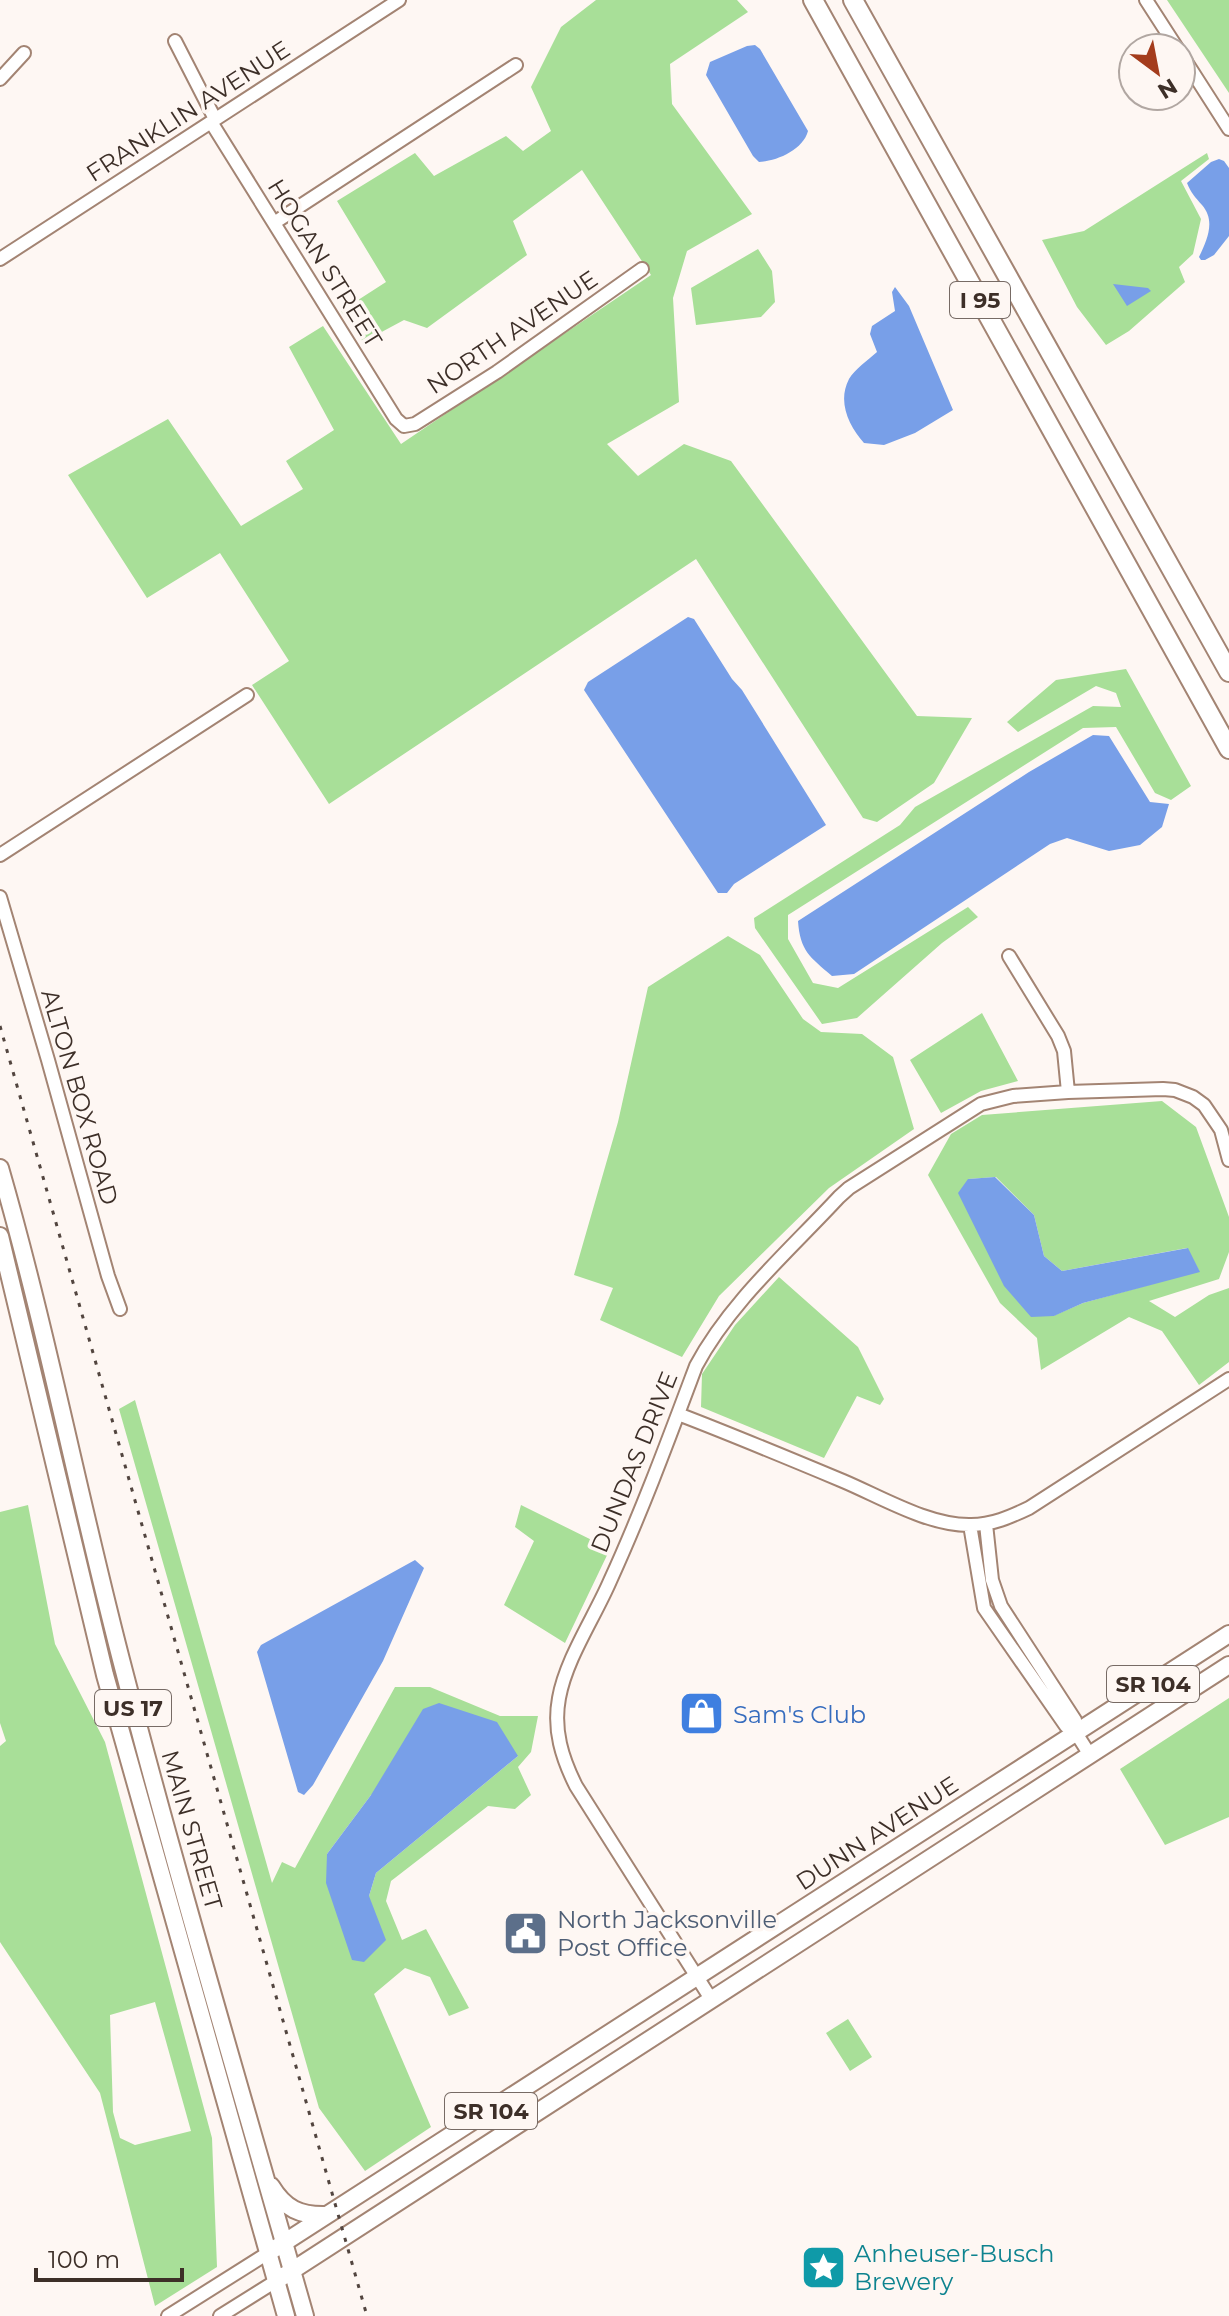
<svg xmlns="http://www.w3.org/2000/svg" width="1229" height="2316" font-family="Montserrat,sans-serif">
  <rect width="100%" height="100%" fill="#fef7f3"/>
  <path fill="#a8df98" fill-rule="evenodd" d="M596,0H737L748,12L670,64L672,104L752,214L687,251L673,298L679,402L607,444L638,476L684,444L731,461L917,716L972,718L934,783L877,822L863,818L696,559L329,804L252,685L289,661L220,553L147,598L68,475L168,419L241,526L303,489L286,461L334,430L289,347L323,326L401,444L651,275L582,170L513,221L527,255L427,328L404,320L363,342L341,311L386,282L337,201L415,153L434,176L506,136L523,151L551,131L531,87L561,27Z
    M1167,0H1229V93Z
    M1207,153L1209,159L1181,181L1201,219L1193,254L1179,267L1185,282L1129,331L1106,345L1077,307L1042,240L1084,231Z
    M758,249L772,271L775,302L761,317L696,325L691,288Z
    M1126,669L1191,786L1171,800L1155,793L1116,727L1083,728L788,915V939L813,983L838,988L968,907L978,917L942,943L857,1018L822,1024L755,928L754,918L900,825L915,807L1093,706L1121,707L1116,693L1096,686L1018,732L1007,722L1056,680Z
    M728,936L760,955L803,1019L821,1032L862,1034L893,1057L914,1129L829,1188L719,1296L682,1357L600,1320L613,1288L574,1275L618,1122L648,987Z
    M982,1013L1018,1081L981,1091L941,1113L910,1060Z
    M1162,1101L1196,1127L1229,1217V1252L1219,1279L1149,1301L1175,1317L1209,1295L1229,1288V1362L1199,1385L1162,1331L1129,1317L1041,1370L1037,1338L1000,1303L928,1175L951,1134L982,1115ZM996,1177L1034,1215L1044,1256L1062,1271L1187,1248L1199,1271L1083,1303L1053,1316L968,1179Z
    M779,1277L858,1347L884,1399L880,1405L857,1396L824,1458L701,1407L702,1374L735,1325Z
    M135,1400L272,1883L282,1862L295,1868L395,1687H430L500,1716H538L531,1752L518,1767L531,1795L515,1809L488,1806L391,1881L386,1901L402,1940L426,1929L469,2008L449,2016L430,1977L405,1968L374,1994L431,2127L365,2171L319,2108L119,1409ZM518,1756L376,1873L369,1896L327,1854L371,1795Z
    M28,1505L55,1644L105,1742L212,2138L217,2267L155,2306L100,2093L0,1942V1746L6,1741L0,1723V1512ZM155,2002L191,2131L135,2145L120,2138L113,2112L110,2015Z
    M521,1505L610,1549L565,1643L504,1605L534,1541L515,1527Z
    M1229,1698V1817L1165,1845L1120,1769Z
    M848,2019L872,2057L850,2071L826,2033Z"/>
  <path fill="#789fe8" d="M755,45L760,49L808,131C803,150 777,161 759,162L753,156L706,75L710,62L747,46Z
    M1219,159L1224,161L1229,168V236L1214,255L1205,260H1201L1199,257C1207,240 1216,221 1202,205C1195,197 1191,193 1187,183L1211,162Z
    M1113,284L1148,288L1151,291L1127,306Z
    M895,287L909,306L953,410L915,433L884,445L864,443C849,426 837,402 849,379C855,369 868,360 877,352L870,334L872,326L895,311L892,292Z
    M688,617L694,619L732,679L742,690L826,825L734,884L727,893H718L584,690L588,682Z
    M1093,735L1109,736L1150,802L1169,804L1162,827L1140,845L1109,851L1067,838L1050,844L854,974L832,976C810,957 800,951 798,921L1029,772Z
    M995,1177L1034,1215L1044,1256L1062,1271L1188,1248L1200,1272L1083,1303L1054,1316L1031,1317L1004,1286L958,1193L968,1179Z
    M415,1560L424,1568L383,1661L313,1785L304,1795L298,1792L257,1652L261,1645Z
    M439,1703L497,1722L518,1756L376,1873L369,1896L386,1940L364,1962L352,1960L326,1883L327,1854L371,1795L423,1709Z"/>
  <g fill="none" stroke-linecap="round" stroke-linejoin="round">
    <defs>
      <path id="minor" d="M1146,0L1177,48
        M175,41L215,119
        M1181,54L1229,129
        M0,79L24,53
        M211,122L396,419L404,426L415,424L497,372L642,269
        M274,223L516,65
        M0,259L399,0
        M0,855L247,695
        M0,897L48,1060L108,1276L120,1309
        M1009,956L1058,1036L1064,1051L1068,1092
        M678,1414C733,1435 788,1458 843,1481C881,1497 929,1526 971,1525C992,1525 1010,1517 1029,1508L1229,1379
        M986,1524L992,1580L1001,1606L1075,1720L1076,1733L1090,1755
        M970,1525L984,1608L1066,1726L1076,1733
        M711,1999L576,1786C562,1758 553,1730 559,1698C566,1659 594,1618 610,1581C642,1511 669,1438 696,1366C730,1302 790,1250 839,1197L849,1188L981,1104L1013,1096L1068,1092L1163,1089L1175,1090L1193,1097L1204,1105L1221,1130L1229,1160
        M168,2316L268,2253
        M220,2316L276,2281"/>
      <path id="major" d="M0,1168C48,1334 80,1504 124,1671C180,1887 244,2101 305,2316
        M0,1236L105,1675L286,2316
        M271,2186C285,2209 300,2216 327,2215
        M268,2253L1229,1634
        M276,2281L1229,1665"/>
      <path id="highway" d="M813,0L1229,749
        M853,0L1229,672"/>
    </defs>
    <use href="#minor" stroke="#a38473" stroke-width="16"/>
    <use href="#major" stroke="#a38473" stroke-width="20"/>
    <use href="#highway" stroke="#a38473" stroke-width="22"/>
    <use href="#minor" stroke="#fff" stroke-width="12"/>
    <use href="#major" stroke="#fff" stroke-width="16"/>
    <use href="#highway" stroke="#fff" stroke-width="18"/>
    <path stroke="#52453f" stroke-width="3" stroke-dasharray="4 8" stroke-linecap="butt" d="M0,1026L367,2316"/>
  </g>
  <defs>
    <symbol id="shop-square" viewBox="-11 -11 22 22"><rect x="-9" y="-9" width="18" height="18" rx="4" fill="#3f7fe0" stroke="#fef7f3"/><path d="M-5-2.5h2.3a2.7 3.5 0 0 1 5.4 0H5L5.5 6h-11ZM-1.5-2.5h3a1.5 2.3 0 0 0-3 0Z" fill="#fff"/></symbol>
    <symbol id="civic-square" viewBox="-11 -11 22 22"><rect x="-9" y="-9" width="18" height="18" rx="4" fill="#5c6f8a" stroke="#fef7f3"/><path d="M-.6-6.5H3V-4.5H.6V-3L4-1V1h2V6H-6V1h2V-1L-.6-3ZM-1.2 2.5V6h2.4V2.5Z" fill="#fff"/></symbol>
    <symbol id="sight-square" viewBox="-11 -11 22 22"><rect x="-9" y="-9" width="18" height="18" rx="4" fill="#0f9aa8" stroke="#fef7f3"/><path d="M0-6L1.8-2.2L6-1.7L2.9 1.2L3.7 5.4L0 3.3L-3.7 5.4L-2.9 1.2L-6-1.7L-1.8-2.2Z" fill="#fff"/></symbol>
  </defs>
  <g fill-rule="evenodd">
    <use href="#shop-square" x="676" y="1688" width="51" height="51"/>
    <use href="#civic-square" x="500" y="1908" width="51" height="51"/>
    <use href="#sight-square" x="798" y="2242" width="51" height="51"/>
  </g>
  <g text-anchor="middle" dominant-baseline="central" stroke-width="7" stroke-linejoin="round" paint-order="stroke">
    <g fill="#fef7f3" stroke="#776b65" stroke-width="2">
      <rect x="950" y="282" width="60" height="36" rx="6"/>
      <rect x="1107" y="1666" width="92" height="36" rx="6"/>
      <rect x="95" y="1690" width="76" height="36" rx="6"/>
      <rect x="445" y="2093" width="92" height="36" rx="6"/>
    </g>
    <g font-size="22" font-weight="bold" fill="#3d2f28">
      <text x="980" y="300">I 95</text>
      <text x="1153" y="1684">SR 104</text>
      <text x="133" y="1708">US 17</text>
      <text x="491" y="2111">SR 104</text>
    </g>
    <g font-size="24" fill="#3d2f28" stroke="#fef7f3">
      <text transform="translate(188 111) rotate(-33)">FRANKLIN AVENUE</text>
      <text transform="translate(325 263) rotate(58)">HOGAN STREET</text>
      <text transform="translate(512 332) rotate(-34)">NORTH AVENUE</text>
      <text transform="translate(80 1097) rotate(74)">ALTON BOX ROAD</text>
      <text transform="translate(634 1462) rotate(-68)">DUNDAS DRIVE</text>
      <text transform="translate(192 1830) rotate(74)">MAIN STREET</text>
      <text transform="translate(877 1833) rotate(-33)">DUNN AVENUE</text>
    </g>
    <g font-size="24" fill="#366cbe" stroke="#fef7f3" text-anchor="start">
      <text x="733" y="1714">Sam's Club</text>
    </g>
    <g font-size="24" fill="#4e5e75" stroke="#fef7f3" text-anchor="start">
      <text x="557" y="1919">North Jacksonville<tspan x="557" dy="28">Post Office</tspan></text>
    </g>
    <g font-size="24" fill="#0d838f" stroke="#fef7f3" text-anchor="start">
      <text x="854" y="2253">Anheuser-Busch<tspan x="854" dy="28">Brewery</tspan></text>
    </g>
  </g>
  <g transform="translate(1157 72) rotate(148)"><circle r="38" fill="#fef7f3" stroke="#b1a7a2" stroke-width="2"/>
  <path d="M0-6L14 30L0 20L-14 30Z" fill="#a43c1c"/>
  <text y="-12" font-size="22" font-weight="bold" text-anchor="middle" fill="#3d2f28">N</text>
  </g>
  <path d="M36 2268v12h146v-12" fill="none" stroke="#3d2f28" stroke-width="4"/>
  <text x="48" y="2268" font-size="24" fill="#3d2f28" stroke="#fef7f3" stroke-width="6" paint-order="stroke">100 m</text>
</svg>
